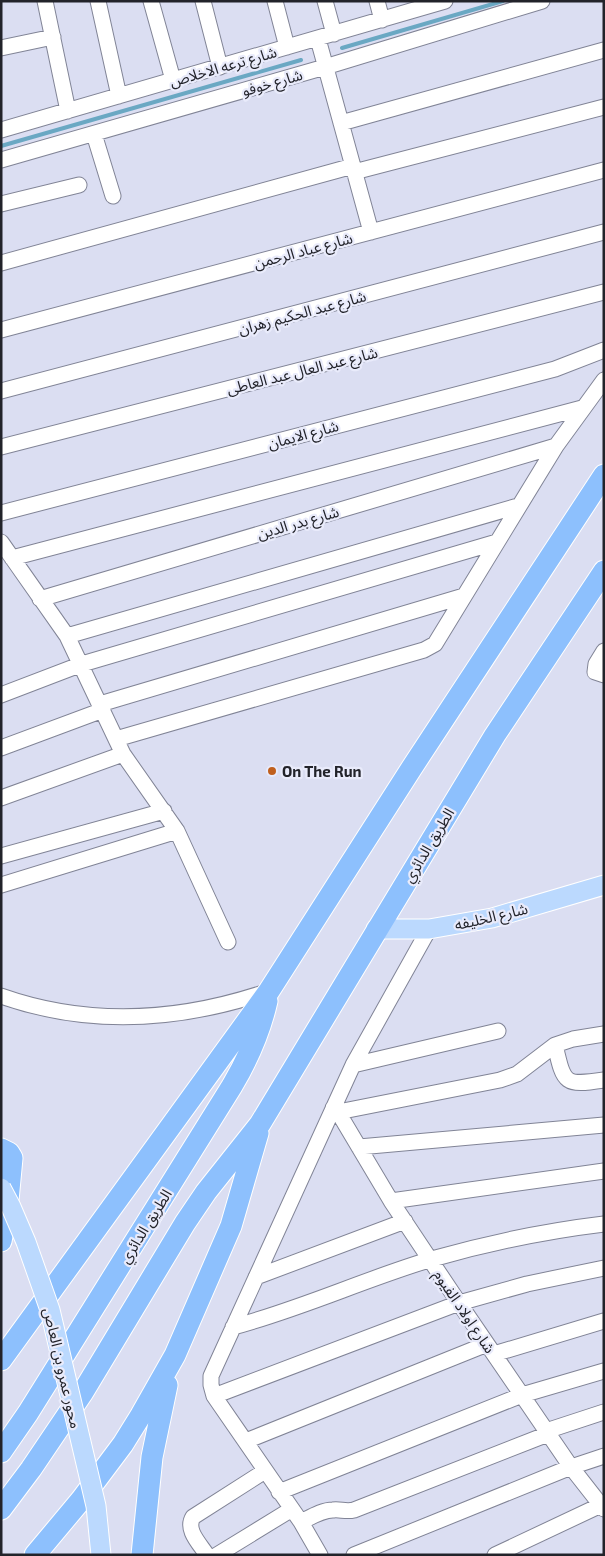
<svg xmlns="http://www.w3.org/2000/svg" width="605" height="1556" font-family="'Exo 2','Noto Sans Arabic',sans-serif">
  <rect width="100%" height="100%" fill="#dbdef2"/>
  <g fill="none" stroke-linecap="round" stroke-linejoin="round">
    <path stroke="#6aa8c3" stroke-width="4" d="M342,48L503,1
      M1,146L301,60"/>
    <defs>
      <path id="minor" d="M45,1L68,111
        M98,1L119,96
        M151,1L173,80
        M203,1L220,67
        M275,1L287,47
        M325,1L334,34
        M377,1L382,20
        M318,39L371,232
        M1,48L53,37
        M341,123L604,50
        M1,130L445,1
        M94,134L113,196
        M1,160L325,67L542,1
        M354,172L604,107
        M1,204L79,185
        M1,263L353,166
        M1,330L604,170
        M1,391L604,232
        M1,447L604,292
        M1,513L555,369L604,350
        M1,542L67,636L123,754L177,831L228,942
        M12,558L582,408
        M40,599L556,446
        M67,636L518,506
        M604,651L596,664L595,672L604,675
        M1,695L82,664L497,542
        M100,704L464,596
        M116,739L424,650L435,644L556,446L604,380
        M1,748L103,710
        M1,798L123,754
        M1,856L164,811
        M1,885L177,831
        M1,996C89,1027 181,1021 269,991
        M555,1045C564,1084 564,1086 604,1080
        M353,1065L498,1031
        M333,1108L338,1112L391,1201L459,1303L571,1467L604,1509
        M338,1112L500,1080L517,1074L555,1045L573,1039L604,1034
        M359,1147L604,1125
        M391,1201L604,1171
        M256,1277L405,1221
        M233,1327C301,1309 365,1279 432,1259C488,1243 546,1231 604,1224
        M494,1354L604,1321
        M214,1396L459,1303L527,1284L604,1268
        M546,1431L604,1412
        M246,1441L487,1344
        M279,1492L522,1395L604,1371
        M301,1522C311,1517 322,1510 333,1510C340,1509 346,1512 354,1510L548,1434
        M207,1555C200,1544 185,1530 193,1517L265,1471
        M217,1555L292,1509
        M320,1555L301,1522L214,1396L211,1385V1376L353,1065L429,929
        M354,1555L571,1467L604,1456
        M495,1555L601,1505"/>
      <path id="major" d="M376,929H429L492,918L604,885"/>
      <path id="highway" d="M1,1149L9,1153L12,1158L7,1211L1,1241
        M1,1360L269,991L411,769L604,475
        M1,1452L28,1413L232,1086C248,1059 260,1032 267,1001
        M1,1509L31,1469L83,1392L185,1223L206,1192L260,1124L495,735L604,571
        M35,1555L81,1500L123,1444L141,1415L175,1355L231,1226L258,1133
        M142,1555L152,1457L167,1385"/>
    </defs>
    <use href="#minor" stroke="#818496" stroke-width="17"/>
    <use href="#major" stroke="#fff" stroke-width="21"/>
    <use href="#highway" stroke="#fff" stroke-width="23"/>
    <use href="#minor" stroke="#fff" stroke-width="15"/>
    <use href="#major" stroke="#bbd9fe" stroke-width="19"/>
    <use href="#highway" stroke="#8dc0fd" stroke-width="21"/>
    <defs>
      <path id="major-bridge" d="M1,1188L11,1207L26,1242L50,1310L96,1506L101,1555"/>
    </defs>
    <use href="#major-bridge" stroke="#fff" stroke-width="21" stroke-linecap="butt"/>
    <use href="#major-bridge" stroke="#bbd9fe" stroke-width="19"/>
  </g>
  <circle fill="#c05f1d" stroke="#e9ebfb" stroke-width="2" cx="272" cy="771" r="5"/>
  <g text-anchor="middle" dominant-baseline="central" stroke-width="4.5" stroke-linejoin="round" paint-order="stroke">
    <g font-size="15" fill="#22232a" stroke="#e9ebfb">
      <text transform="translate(223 66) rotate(-16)">شارع ترعه الاخلاص</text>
      <text transform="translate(272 82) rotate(-16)">شارع خوفو</text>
      <text transform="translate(303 250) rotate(-15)">شارع عباد الرحمن</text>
      <text transform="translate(302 312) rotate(-15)">شارع عبد الحكيم زهران</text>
      <text transform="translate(302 370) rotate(-14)">شارع عبد العال عبد العاطى</text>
      <text transform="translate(303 434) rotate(-15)">شارع الايمان</text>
      <text transform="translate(298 522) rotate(-16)">شارع بدر الدين</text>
      <text transform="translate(428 845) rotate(-59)">الطريق الدائري</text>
      <text transform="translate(491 916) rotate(-13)">شارع الخليفه</text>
      <text transform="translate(145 1226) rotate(-58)">الطريق الدائري</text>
      <text transform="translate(465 1311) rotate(56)">شارع اولاد الفيوم</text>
      <text transform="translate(63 1368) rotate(77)">محور عمرو بن العاص</text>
    </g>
    <g font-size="15" font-weight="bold" fill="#22232a" stroke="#e9ebfb" text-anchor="start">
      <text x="282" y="771">On The Run</text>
    </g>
  </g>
  <rect width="605" height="1556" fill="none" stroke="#22232a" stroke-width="5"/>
</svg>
